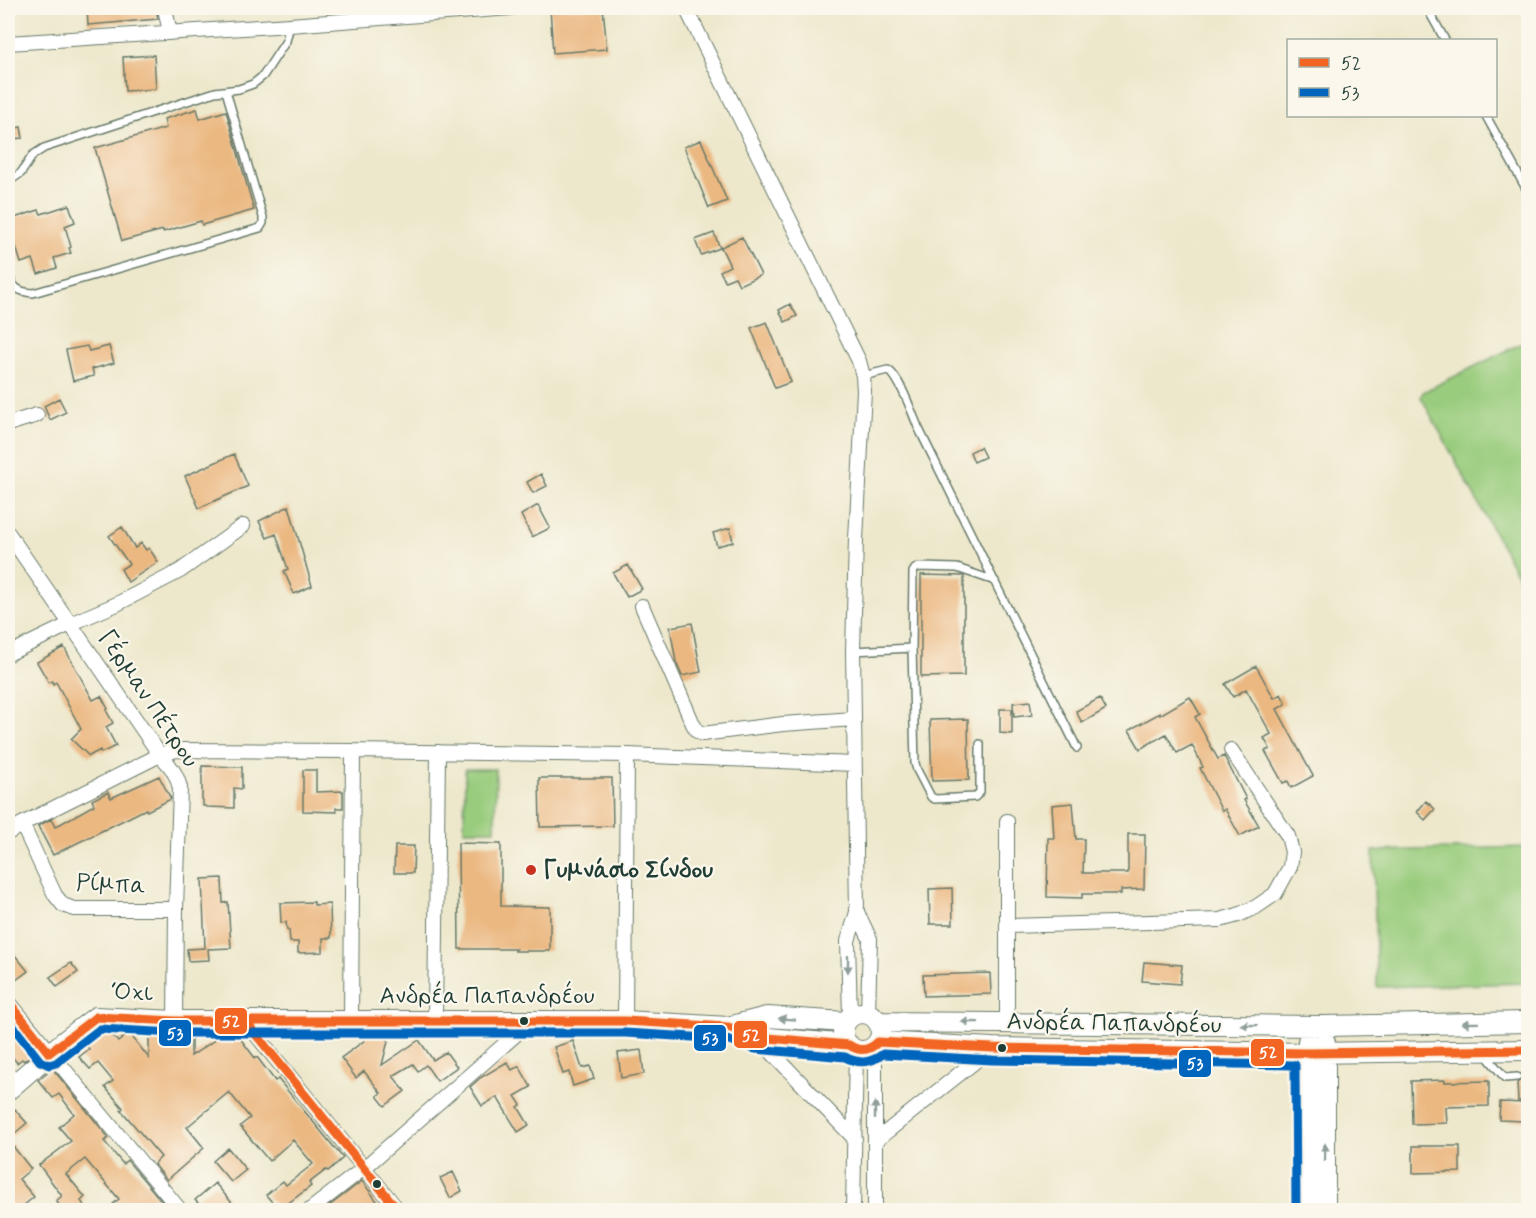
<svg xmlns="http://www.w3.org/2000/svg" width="1536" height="1218" font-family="Mynerve,sans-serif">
  <rect width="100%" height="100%" fill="#fbf7ec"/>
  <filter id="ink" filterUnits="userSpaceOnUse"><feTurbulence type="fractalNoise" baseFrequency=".0167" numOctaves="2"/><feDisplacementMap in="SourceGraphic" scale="12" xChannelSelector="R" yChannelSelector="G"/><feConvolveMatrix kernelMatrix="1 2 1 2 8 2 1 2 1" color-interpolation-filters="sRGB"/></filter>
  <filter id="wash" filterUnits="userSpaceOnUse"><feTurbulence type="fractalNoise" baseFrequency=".008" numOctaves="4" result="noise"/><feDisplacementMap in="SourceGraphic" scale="24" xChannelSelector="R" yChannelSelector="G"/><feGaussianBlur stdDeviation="1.35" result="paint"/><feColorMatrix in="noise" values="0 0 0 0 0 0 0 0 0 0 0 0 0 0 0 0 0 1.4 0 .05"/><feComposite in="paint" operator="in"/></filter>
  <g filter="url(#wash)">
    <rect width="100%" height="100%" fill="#ede8cc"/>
    <path fill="#99cc7d" stroke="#5c8458" stroke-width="1.5" d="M1528,340V595L1421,397L1423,392Z
      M465,769H496L495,830H464Z
      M1528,847V983L1377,987L1373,851Z"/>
    <g id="blocks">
      <path fill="#ebb881" d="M87,8H156L158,19L88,25Z
        M550,8H603L607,49L553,53Z
        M154,55L156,89L125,91L123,57Z
        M197,109L200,119L226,111L254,210L202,225L201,221L163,232V230L122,241L95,148L166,128L164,119Z
        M21,127L23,138L12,139L11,129Z
        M701,140L727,201L709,208L684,147Z
        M69,205L75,222L65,226L71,247L69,248L71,253L54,258L57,268L38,274L33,259L21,263L8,220L39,210L41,214Z
        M714,233L720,248L701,255L695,240Z
        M742,237L761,275L739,285L735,277L725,281L720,271L730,266L721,247Z
        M790,304L797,316L785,322L779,310Z
        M767,322L791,382L775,388L751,328Z
        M87,346L89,351L109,346L114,363L92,369L94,376L73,381L66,350Z
        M59,398L66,412L50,420L44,406Z
        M980,447L985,457L974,462L970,452Z
        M234,454L248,486L199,508L185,476Z
        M541,474L547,486L533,493L527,482Z
        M538,505L550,528L532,537L521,515Z
        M289,506L312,586L294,594L284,571L288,569L276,534L267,538L259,521Z
        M122,527L135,548L141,543L146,550L149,548L158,562L128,582L121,569L129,564L109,536Z
        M730,528L733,542L717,546L713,533Z
        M628,565L642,589L627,597L613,573Z
        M921,575L964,576V676L921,677Z
        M692,623L701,672L682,676L676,662L670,627Z
        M64,647L93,700L101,696L108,709L106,710L113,723L106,727L116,746L101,753L100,750L89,756L71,739L81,729L56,682L53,684L52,681L49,683L37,662Z
        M1256,666L1274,698L1281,694L1286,704L1277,709L1313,776L1291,788L1288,781L1283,783L1265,751L1270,749L1264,738L1271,734L1246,689L1233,697L1225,684Z
        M1190,697L1200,714L1195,717L1218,759L1224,756L1246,799L1244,800L1259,826L1240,836L1225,809L1222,811L1200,768L1203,767L1192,745L1177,753L1166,734L1140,749L1129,730L1160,713V715Z
        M1100,698L1106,709L1082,723L1076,711Z
        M1030,701L1032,715L1014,717L1013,703Z
        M1000,709H1012V734L1000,733Z
        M968,719L969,780L932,781L930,720Z
        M202,766L242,767V789L234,788V808L207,807L206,806H203V800L202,799Z
        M303,770H316V792L343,791V808H336L337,812L303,811Z
        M159,776L171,799L147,811L146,809L53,855L38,826L51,819L55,827L94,805L92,800L108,792L111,798Z
        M539,778H612L613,826L540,827Z
        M1426,801L1435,809L1425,820L1417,812Z
        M1073,803L1076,839H1084L1083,873H1128V834H1145L1144,889L1121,890V894H1082V898L1047,897L1048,838H1054L1052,805Z
        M458,843L501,844V906L550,907V951H515L516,949H459Z
        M395,846H414L413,873H394Z
        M222,878L223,903L228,902L231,948L208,949L209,960L188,961L187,949L205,948L202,879Z
        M952,888L953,924H930L929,889Z
        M314,902V905L330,904L331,938H323V952L298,953V942H290L289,930H287L286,922L281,923L280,903Z
        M14,954L28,971L16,980L8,969V959Z
        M1144,962L1182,965L1180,984L1142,981Z
        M71,963L78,972L57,987L50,977Z
        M990,973L991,994L924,996L923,975Z
        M15,1023L36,1050L24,1061L22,1059L17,1063L8,1051V1029Z
        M100,1029L108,1030L118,1042L129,1033L149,1058V1032L191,1033V1056L225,1033H236L255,1058L257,1057L275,1081L278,1079L343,1158L328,1171L326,1170L309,1183L311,1186L279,1210L266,1195L283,1181L286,1185L313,1164L293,1140L269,1161L240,1126L250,1118L229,1092L187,1127L204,1148L167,1180L154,1164L161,1157L121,1110L123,1108L105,1087L113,1081L98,1063L90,1069L79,1057L89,1049L83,1042Z
        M366,1033H390L382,1065L419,1040L433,1060L446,1052L457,1067L437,1081L426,1065L418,1071L413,1064L393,1076L405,1091L385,1106L377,1096L381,1093L364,1071L356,1078L341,1058L365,1040Z
        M573,1041L582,1068L590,1066L594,1079L573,1086L569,1072L563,1074L554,1047Z
        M641,1050L644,1074L621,1078L618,1053Z
        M507,1062L512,1070L519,1066L531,1087L515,1096L521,1105L518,1107L529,1125L518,1132L497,1097L482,1106L470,1087L480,1078Z
        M52,1068L109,1138L104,1141L123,1164L127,1160L169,1210H118L113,1204L119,1199L85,1159L66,1174L85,1197L81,1201L88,1210H64L56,1201L62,1196L39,1165L71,1141L59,1127L74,1114L59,1094L53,1098L38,1080Z
        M1521,1074H1528V1100L1518,1101L1517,1083L1522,1079Z
        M1445,1080V1082L1489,1081V1106L1446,1107L1447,1123L1412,1124L1411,1081Z
        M8,1102L27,1123L8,1139Z
        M1500,1102L1526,1103L1525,1121L1499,1120Z
        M8,1140L31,1169L19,1179L34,1197L18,1210H8Z
        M1413,1146H1460V1172L1413,1173Z
        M228,1148L246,1170L231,1182L213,1161Z
        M453,1172L462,1191L450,1198L440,1178Z
        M362,1181L377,1201L374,1203L381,1210H324Z
        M215,1183L238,1210H189L198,1203L195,1200Z"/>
    </g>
  </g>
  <g filter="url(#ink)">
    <use href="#blocks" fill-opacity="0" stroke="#677969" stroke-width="1.5"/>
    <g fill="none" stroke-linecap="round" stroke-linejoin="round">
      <defs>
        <path id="lane" d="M1427,8L1445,40
          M1486,116L1528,192
          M8,182L21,173L33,155L44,148L215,92L239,89L253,84L263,76L286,41L290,25
          M8,273C12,287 18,292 33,293L260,228L263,223V217L226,91
          M863,376L888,370C900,377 912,413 918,427L1077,748
          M912,648L915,763L917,770L931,797L935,799L975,797L980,792V744
          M853,651L912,648L913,572L915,569L919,567L957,568L995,581
          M1486,1055L1505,1078L1517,1077"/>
        <path id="street" d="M165,8L170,33
          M686,8L859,361L863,376L864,391L856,539L853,651L857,912L848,941L850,1017
          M8,43L290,25L510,8
          M8,424L37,415
          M8,533L160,755C170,765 177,774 180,788L176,909L175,1021
          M642,606L693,724L697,731L702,734L783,724L854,719
          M8,654L70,624L117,604L180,571L243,526
          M1007,821V1023
          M22,824L55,895L63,905L74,909H176
          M8,833L22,824L160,755L176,750L353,751L627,755L854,764
          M857,912L870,939L868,1014
          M1007,926L1220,920L1238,915L1256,907L1275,894L1290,867L1292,852L1288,836L1231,750
          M8,1001L180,1210
          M245,1021L398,1210
          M351,1021L353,751
          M435,1021L438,752
          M625,1021L627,755
          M757,1037L855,1139
          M875,1141L992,1048
          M310,1210L364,1168L530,1022
          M853,1210L856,1049
          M875,1210V1045"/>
        <path id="secondary" d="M843 1032a19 19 0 1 1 38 0a19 19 0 1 1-38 0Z
          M878,1022L1325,1026L1528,1022
          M728,1027L767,1017L846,1022
          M1308,1041V1210
          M878,1042L992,1048L1307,1053L1528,1050
          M1325,1042V1210
          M8,1090L62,1043L96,1017L175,1021H625L728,1027L757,1037L849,1045"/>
      </defs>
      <use href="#lane" stroke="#677969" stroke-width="10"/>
      <use href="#street" stroke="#677969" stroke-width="16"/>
      <use href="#secondary" stroke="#677969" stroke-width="22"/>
      <use href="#lane" stroke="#fff" stroke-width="7"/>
      <use href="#street" stroke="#fff" stroke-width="14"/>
      <use href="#secondary" stroke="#fff" stroke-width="20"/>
      <defs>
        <path id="bus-1" d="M8,1001L49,1053L96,1017L175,1021H625L728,1027L757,1037L849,1045C860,1052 869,1051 878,1042L992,1048L1307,1053L1528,1050
          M245,1021L398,1210"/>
        <path id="bus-2" d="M8,1020L40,1061L49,1065L56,1063L100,1029L175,1033H625L726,1039L755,1049L845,1057C858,1064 870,1064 883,1054L992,1060L1295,1065L1296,1210"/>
      </defs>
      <use href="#bus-1" stroke="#fbf7ec" stroke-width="14"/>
      <use href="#bus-2" stroke="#fbf7ec" stroke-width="14"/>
      <use href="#bus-1" stroke="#f26522" stroke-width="9"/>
      <use href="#bus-2" stroke="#0065bd" stroke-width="9"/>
    </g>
    <defs><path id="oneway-solid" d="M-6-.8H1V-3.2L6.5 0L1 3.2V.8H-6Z" transform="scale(1.5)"/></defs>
    <g fill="#8f9e9a">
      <use href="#oneway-solid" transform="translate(848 964) rotate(90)"/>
      <use href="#oneway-solid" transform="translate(787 1019) rotate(-176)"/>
      <use href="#oneway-solid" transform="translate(970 1022) rotate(-179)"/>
      <use href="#oneway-solid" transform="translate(1470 1023) rotate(179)"/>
      <use href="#oneway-solid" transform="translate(1249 1025) rotate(-179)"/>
      <use href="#oneway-solid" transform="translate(875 1110) rotate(-90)"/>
      <use href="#oneway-solid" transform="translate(1325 1152) rotate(-90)"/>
    </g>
  </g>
  <circle fill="#c8321e" stroke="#fbf7ec" stroke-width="2" cx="531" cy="870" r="6"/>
  <g fill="#1f3d34" stroke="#fbf7ec" stroke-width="2">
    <circle cx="524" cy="1021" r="5"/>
    <circle cx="1002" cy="1048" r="5"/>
    <circle cx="377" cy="1184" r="5"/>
  </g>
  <g text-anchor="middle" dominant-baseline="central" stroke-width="4.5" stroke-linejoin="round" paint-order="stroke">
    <g font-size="24" fill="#1f3d34" stroke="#fbf7ec">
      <text transform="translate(148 699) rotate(56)">Γέρμαν Πέτρου</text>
      <text transform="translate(111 885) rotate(3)">Ρίμπα</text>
      <text transform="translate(132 993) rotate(3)">Όχι</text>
      <text x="487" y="996">Ανδρέα Παπανδρέου</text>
      <text transform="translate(1114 1024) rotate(1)">Ανδρέα Παπανδρέου</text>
    </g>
    <g font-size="24" font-weight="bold" fill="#1f3d34" stroke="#fbf7ec" text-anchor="start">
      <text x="543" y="870">Γυμνάσιο Σίνδου</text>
    </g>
  </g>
  <g stroke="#fbf7ec" stroke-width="2">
    <rect x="214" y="1007" width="34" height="28" rx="6" fill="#f26522"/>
    <rect x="158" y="1019" width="34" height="28" rx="6" fill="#0065bd"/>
    <rect x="733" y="1020" width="35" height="29" rx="6" fill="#f26522"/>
    <rect x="693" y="1024" width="34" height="28" rx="6" fill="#0065bd"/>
    <rect x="1250" y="1038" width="35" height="29" rx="6" fill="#f26522"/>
    <rect x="1178" y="1049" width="34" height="29" rx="6" fill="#0065bd"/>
  </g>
  <g font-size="16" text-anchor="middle" font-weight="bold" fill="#fff">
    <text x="231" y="1027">52</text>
    <text x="175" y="1039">53</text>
    <text x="751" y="1041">52</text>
    <text x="710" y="1044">53</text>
    <text x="1268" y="1058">52</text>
    <text x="1195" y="1069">53</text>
  </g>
  <rect width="1536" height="1218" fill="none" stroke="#fbf7ec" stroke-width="30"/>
  <rect x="1287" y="39" width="210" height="78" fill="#fbf7ec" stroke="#a3ada2" stroke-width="1.5"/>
  <rect x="1299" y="58" width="30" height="9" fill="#f26522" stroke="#a3ada2" stroke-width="1.5"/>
  <text x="1341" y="69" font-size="18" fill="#1f3d34">52</text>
  <rect x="1299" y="88" width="30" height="9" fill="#0065bd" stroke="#a3ada2" stroke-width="1.5"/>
  <text x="1341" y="99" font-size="18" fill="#1f3d34">53</text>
</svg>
